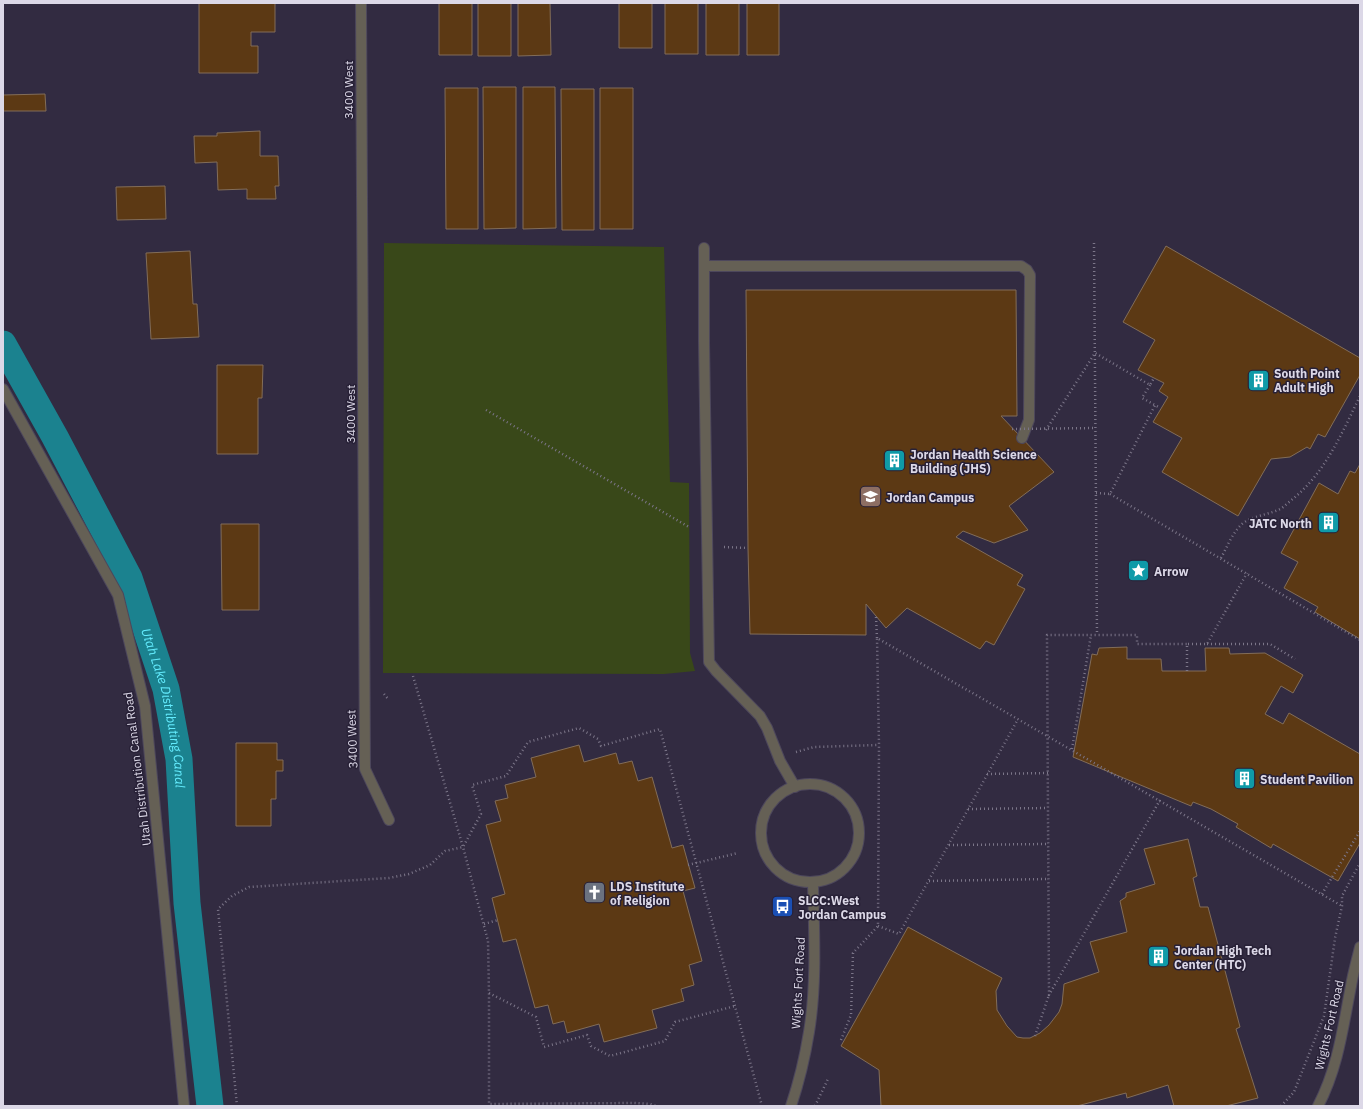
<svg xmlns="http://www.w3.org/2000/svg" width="1363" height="1109" font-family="'IBM Plex Sans',sans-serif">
  <rect width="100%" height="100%" fill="#322b41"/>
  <path fill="#394819" d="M384,243L664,247L670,482L689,483L690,653L695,671L664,674L383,673Z"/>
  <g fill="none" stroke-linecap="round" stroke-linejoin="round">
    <path stroke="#1b828f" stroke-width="27" id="s1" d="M3,344L55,437L129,578L166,689L179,759L187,903L210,1106"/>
  </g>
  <path fill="#5c3914" stroke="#826d59" d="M199,3H275V32H251V46H258V73H199Z
    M439,3H472V55H439Z
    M478,3H511V56H478Z
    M518,3H550L551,55L518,56Z
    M619,3H652V48H619Z
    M665,3H698V54H665Z
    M706,3H739V55H706Z
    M747,3H779V55H747Z
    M483,87H516V228L484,229Z
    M523,87H555L556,228L523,229Z
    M445,88H478V229H446Z
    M600,88H633V229H600Z
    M561,89H594V230H562Z
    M45,94L46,111H3V95Z
    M260,131V156H278L279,186H275L276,199H247V189L218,190L217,162L195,163L194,136H217V133Z
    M165,186L166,219L117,220L116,187Z
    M1166,246L1360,358V375L1325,437L1318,434L1310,449L1307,447L1290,457L1271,459L1238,516L1162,472L1182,438L1153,422L1168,397L1159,391L1164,383L1138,370L1155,340L1123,322Z
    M190,251L193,304H197L199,337L151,339L146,253Z
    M746,290H1016L1017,416H1001L1054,472L1009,506L1028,530L994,543L963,531L956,537L1023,575L1017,585L1025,589L994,645L986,641L980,649L907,608L886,628L866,604V635L750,634L748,548Z
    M217,365H263L262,398H258V454H217Z
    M1360,464V639L1315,612L1318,607L1284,588L1298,562L1281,553L1319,483L1338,494L1350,471L1355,473Z
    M221,524H259V610H222Z
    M1127,647V659H1161L1162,671H1206L1205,648H1229L1230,654L1265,653L1303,675L1293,693L1281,686L1265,714L1283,724L1289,713L1360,754V843L1338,881L1273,844L1271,848L1236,827L1238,824L1211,809L1193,802L1191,806L1073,757L1092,654L1097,655L1099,648Z
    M236,743H277V760H283V771H276V799H271V826H236Z
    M579,745L584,762L616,753L619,764L632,761L638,781L652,777L672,848L683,845L695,888L683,891L702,961L689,965L694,985L681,989L684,1001L652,1010L657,1028L604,1042L599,1024L567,1033L564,1021L553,1024L548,1005L535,1008L516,939L503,942L492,898L505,894L486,825L501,821L495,801L508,798L505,785L536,777L531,758Z
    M1188,839L1197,876L1193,878L1200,907H1208L1240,1027L1236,1029L1258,1098L1226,1106H1174L1168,1085L1127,1098L1126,1093L1077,1106H881L879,1070L841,1046L908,927L1002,978L996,991L997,1010L1007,1026L1017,1037L1023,1038H1030L1040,1033L1049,1025L1059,1012L1062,1004L1064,984L1099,972L1090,942L1127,932L1120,901L1126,897V893L1155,884L1144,849Z"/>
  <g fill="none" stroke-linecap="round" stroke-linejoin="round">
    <defs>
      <path id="minor" d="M361,3L365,769L389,820
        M704,248V342L709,662L716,671L760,716L767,728L780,761L795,787
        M704,266H1021L1027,270L1030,275L1029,420L1022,438
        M3,389L118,595L145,706L184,1106
        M761 833a49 49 0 1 1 98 0a49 49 0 1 1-98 0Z
        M791,1106C799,1082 805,1057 809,1032C817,983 814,932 813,883
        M1318,1106C1338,1068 1343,1027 1351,986C1353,973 1357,960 1360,947"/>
    </defs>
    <use href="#minor" stroke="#4d475c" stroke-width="12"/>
    <path stroke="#7c7689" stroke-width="2.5" stroke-dasharray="1 3" stroke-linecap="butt" d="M1094,243L1097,635
      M1150,385L1142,398L1155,405
      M486,410L689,527
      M1046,430L1095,353L1150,385L1154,378
      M1096,493L1110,494L1155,405L1160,408
      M1110,494L1360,640
      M724,547L748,548
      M1221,558C1227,547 1233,532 1242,524C1253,515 1270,515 1282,508C1286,505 1290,501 1294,498C1326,471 1342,433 1360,396
      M876,617L877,638
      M1207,644H1270L1295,659
      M1187,671V644H1207L1247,573
      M413,676L463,847L488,941L489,993V1104L634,1103L650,1104L656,1106
      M384,694L389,700
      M1072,749L1091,635
      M796,752L814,747L879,745
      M987,774L1048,773
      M1160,800L1049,995L1047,635H1137V644H1187
      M968,809L1048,808
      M949,845L1048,844
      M688,865L738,853
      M929,881L1048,879
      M1322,894L1360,831
      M484,924L498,920
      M878,926L899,934L1018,719
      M489,993L536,1017L544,1047L587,1035L591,1046L610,1056L665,1041L675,1022L735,1006
      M1035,1036L1049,995
      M841,1040L851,1015L853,953L878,926L879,745L877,638L1342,906
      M237,1106L218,909L232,896L249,887L389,878L409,874L430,865L445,851L463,847L481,814L472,785L506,776L528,742L579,728L598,739L601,746L660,729L762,1106
      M815,1106L828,1079
      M1281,1106L1294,1092L1324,1016L1335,938L1342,906V896L1360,863"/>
    <use href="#minor" stroke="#656055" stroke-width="10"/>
    <path stroke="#7c7689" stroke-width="2.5" stroke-dasharray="1 3" stroke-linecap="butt" d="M1012,429L1096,428"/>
  </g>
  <defs>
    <symbol id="building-square" viewBox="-11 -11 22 22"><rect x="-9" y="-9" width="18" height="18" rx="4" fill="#0f9aa8" stroke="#282137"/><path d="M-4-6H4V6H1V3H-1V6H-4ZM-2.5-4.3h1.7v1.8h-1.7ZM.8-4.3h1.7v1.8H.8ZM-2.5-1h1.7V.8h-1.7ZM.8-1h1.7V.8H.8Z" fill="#fff"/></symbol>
    <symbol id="university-square" viewBox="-11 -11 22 22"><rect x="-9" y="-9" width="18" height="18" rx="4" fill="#8d6e63" stroke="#282137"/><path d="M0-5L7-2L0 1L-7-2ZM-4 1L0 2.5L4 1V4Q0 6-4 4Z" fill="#fff"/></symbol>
    <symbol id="sight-square" viewBox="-11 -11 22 22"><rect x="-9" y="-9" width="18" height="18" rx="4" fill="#0f9aa8" stroke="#282137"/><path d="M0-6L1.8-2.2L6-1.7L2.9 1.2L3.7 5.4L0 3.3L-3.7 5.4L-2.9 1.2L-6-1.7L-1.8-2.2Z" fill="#fff"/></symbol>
    <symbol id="church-square" viewBox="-11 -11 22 22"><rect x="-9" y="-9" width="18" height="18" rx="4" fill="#6b7280" stroke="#282137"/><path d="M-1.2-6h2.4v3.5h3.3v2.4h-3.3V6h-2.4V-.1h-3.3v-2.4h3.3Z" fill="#fff"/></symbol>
    <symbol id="bus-square" viewBox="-11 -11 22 22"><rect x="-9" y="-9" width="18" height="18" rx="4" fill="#1a4fb4" stroke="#282137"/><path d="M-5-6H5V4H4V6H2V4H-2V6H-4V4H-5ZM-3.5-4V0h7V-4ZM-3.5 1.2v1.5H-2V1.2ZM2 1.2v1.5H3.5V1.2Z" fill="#fff"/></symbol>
  </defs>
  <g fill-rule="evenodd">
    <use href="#building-square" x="1246" y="368" width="25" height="25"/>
    <use href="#building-square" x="882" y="448" width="25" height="25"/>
    <use href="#university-square" x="858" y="484" width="25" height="25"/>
    <use href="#building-square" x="1316" y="510" width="25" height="25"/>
    <use href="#sight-square" x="1126" y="558" width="25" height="25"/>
    <use href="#building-square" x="1232" y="766" width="25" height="25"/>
    <use href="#church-square" x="582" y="880" width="25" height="25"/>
    <use href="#bus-square" x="770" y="894" width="25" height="25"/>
    <use href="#building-square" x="1146" y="944" width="25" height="25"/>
  </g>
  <g text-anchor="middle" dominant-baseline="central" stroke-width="3" stroke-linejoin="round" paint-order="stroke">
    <g font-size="12" fill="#dcd8e7" stroke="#282137">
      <text transform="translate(348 90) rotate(-90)">3400 West</text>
      <text transform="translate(350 414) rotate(-90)">3400 West</text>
      <text transform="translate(352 739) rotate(-92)">3400 West</text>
      <text transform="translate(137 769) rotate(-97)">Utah Distribution Canal Road</text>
      <text transform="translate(798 983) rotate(-87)">Wights Fort Road</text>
      <text transform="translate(1329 1025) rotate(-77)">Wights Fort Road</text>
    </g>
    <g font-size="12" font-weight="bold" fill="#dcd8e7" stroke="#282137" text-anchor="start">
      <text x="1274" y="373">South Point<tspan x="1274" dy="14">Adult High</tspan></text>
      <text x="910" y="454">Jordan Health Science<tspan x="910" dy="14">Building (JHS)</tspan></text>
      <text x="886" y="497">Jordan Campus</text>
      <text x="1312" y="523" text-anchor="end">JATC North</text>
      <text x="1154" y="571">Arrow</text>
      <text x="1260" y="779">Student Pavilion</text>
      <text x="610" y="886">LDS Institute<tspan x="610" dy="14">of Religion</tspan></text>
      <text x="798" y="900">SLCC:West<tspan x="798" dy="14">Jordan Campus</tspan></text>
      <text x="1174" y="950">Jordan High Tech<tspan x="1174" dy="14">Center (HTC)</tspan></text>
    </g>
    <g font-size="13" font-style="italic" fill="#63ebfd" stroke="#282137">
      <text stroke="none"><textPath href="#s1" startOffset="401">Utah Lake Distributing Canal</textPath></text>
    </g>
  </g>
  <rect width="1363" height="1109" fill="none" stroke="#dcd8e7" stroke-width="8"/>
</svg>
